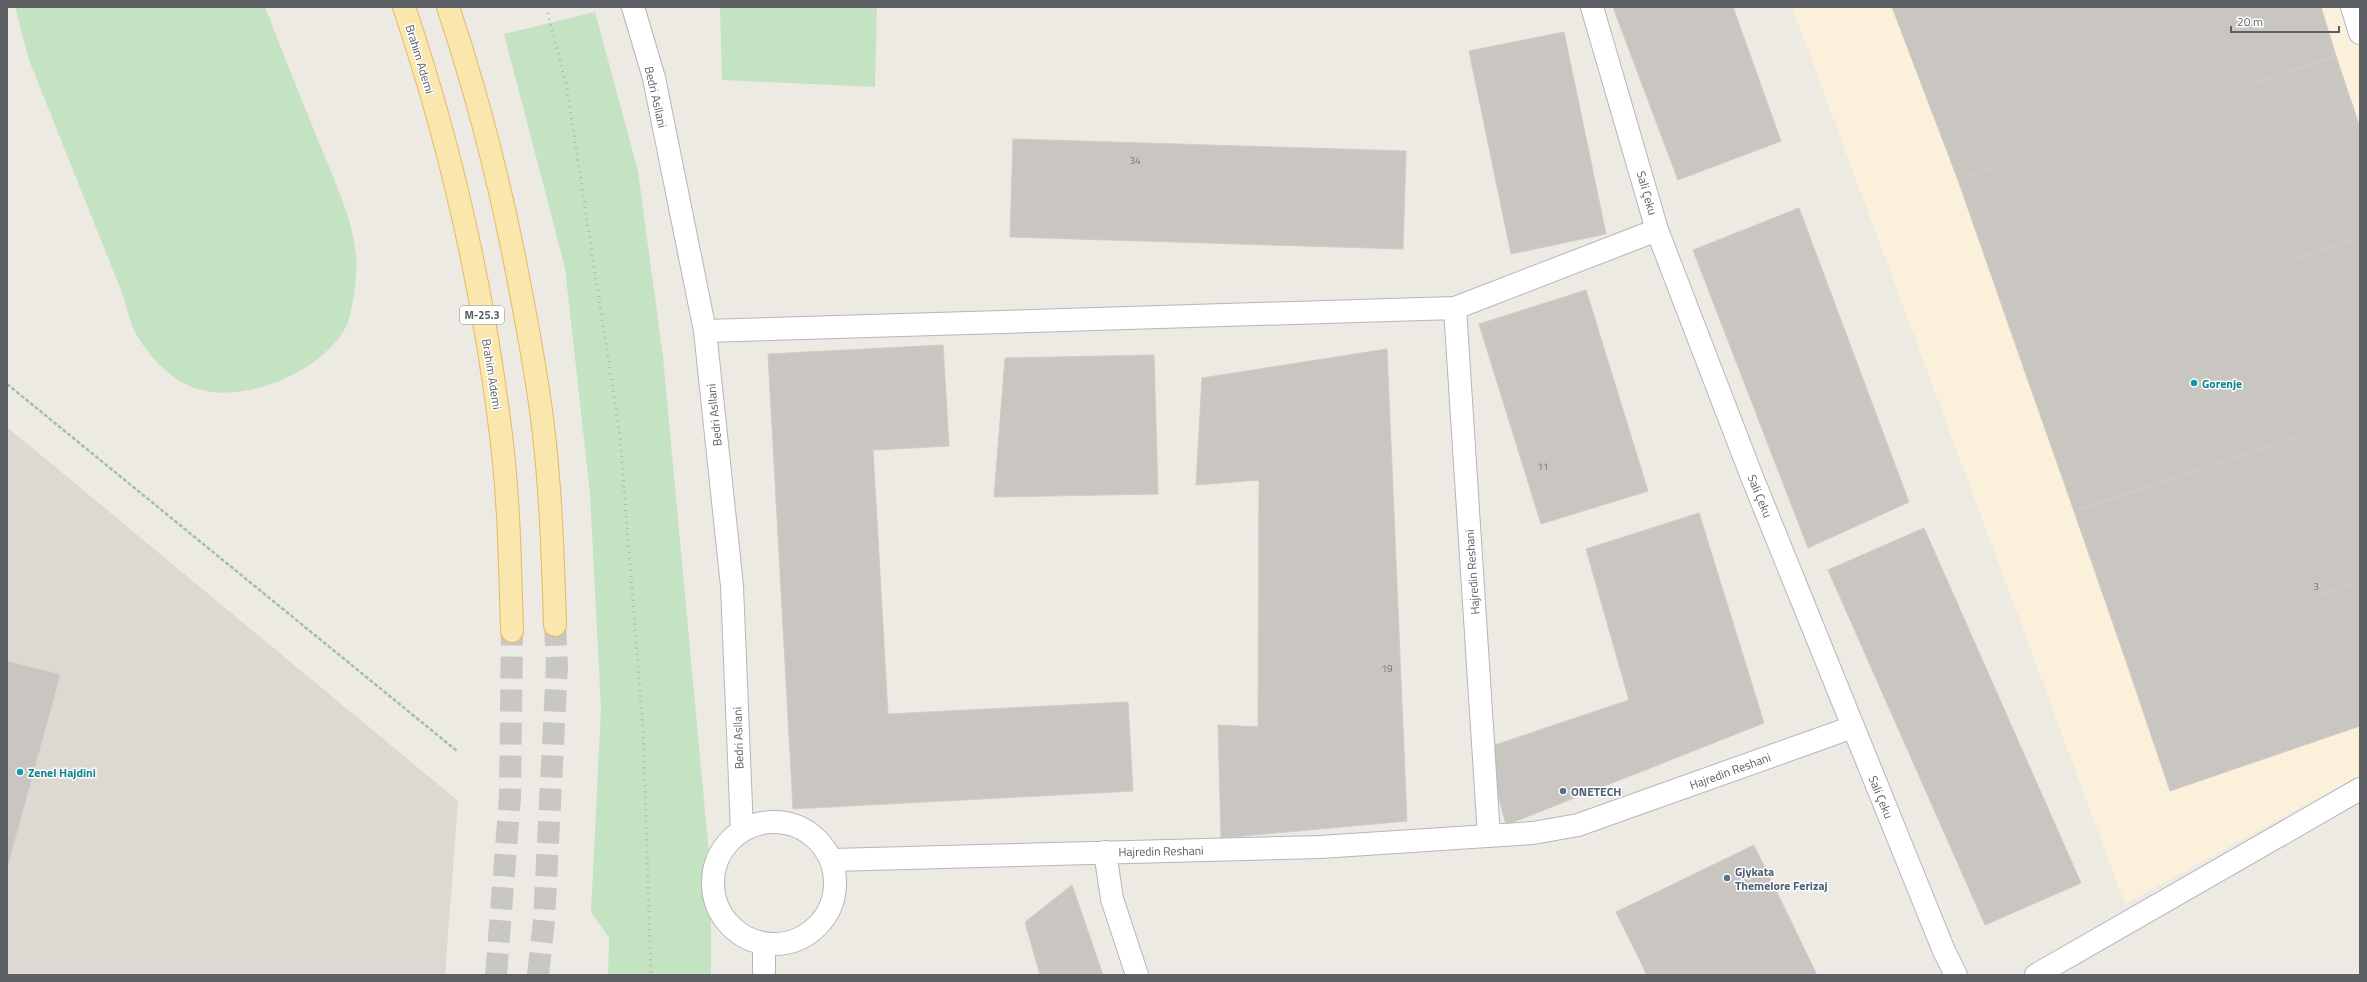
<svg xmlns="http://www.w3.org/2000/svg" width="2367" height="982" font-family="'Titillium Web',sans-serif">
  <rect width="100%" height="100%" fill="#edeae3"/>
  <path fill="#fbf1da" d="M1792,7H2360V775L2125,904Z"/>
  <path fill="#ddd9d2" d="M7,427L458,801L445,975H7Z"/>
  <path fill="#c4e3c2" d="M15,7H265C284,55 303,104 323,152C336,185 353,220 356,255C358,270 353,314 346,327C321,374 234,410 185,384C164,373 143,349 133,328C129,318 126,306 123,295L29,60Z
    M720,7H877L875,87L722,80Z
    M595,12L638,171L663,357L711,876V975H608L609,938L591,912L601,708L590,494L565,268L504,34Z"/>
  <path fill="#c9c5c0" stroke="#d1ccc2" d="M1613,7H1733L1781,141L1678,180Z
    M1892,7H2321L2336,56L1958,180Z
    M1564,32L1606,234L1511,254L1469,51Z
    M2336,56L2360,128V238L2018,352L1958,180Z
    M1013,139L1406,151L1403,249L1010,237Z
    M1799,208L1909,502L1808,548L1693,250Z
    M2360,238V415L2074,511L2018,352Z
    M1586,290L1648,491L1541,524L1479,324Z
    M943,345L949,446L873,450L888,714L1128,702L1133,791L793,809L768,354Z
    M1387,349L1407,821L1221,838L1218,725L1258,727L1259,480L1196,485L1202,378Z
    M1154,355L1158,494L994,497L1005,358Z
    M2360,415V582L2126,661L2074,511Z
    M1699,513L1764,723L1506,825L1486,748L1629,700L1586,549Z
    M1924,528L2081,883L1985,925L1828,570Z
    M2360,582V726L2170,791L2126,661Z
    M7,661L60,675L7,868Z
    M1754,845L1817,975H1647L1616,912Z
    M1072,885L1103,975H1040L1025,922Z"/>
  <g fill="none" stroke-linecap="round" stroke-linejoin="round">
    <path stroke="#c9c7c3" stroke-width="22" stroke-dasharray="22 11" stroke-linecap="butt" d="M496,975L510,797L512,631
      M538,975L544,920L557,666L555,625"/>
    <defs>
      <path id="minor" d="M633,7L654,78L705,331L732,586L742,831
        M1592,7L1657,230L1752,477L1944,951L1956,975
        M2352,7L2360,33
        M1455,308L1489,836
        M705,331L1455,308L1657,230
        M713 883a61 61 0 1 1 122 0a61 61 0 1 1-122 0Z
        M1105,852L1112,899L1137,975
        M833,860L1320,847L1533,833L1578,825L1853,727
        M764,944V975
        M2036,975L2360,789"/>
      <path id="major" d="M404,7C450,143 482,285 500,427C509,495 510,563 512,631
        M448,7C480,102 504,200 522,298C530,341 538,383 543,426C551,492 553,559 555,625"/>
    </defs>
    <use href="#minor" stroke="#b4b6ba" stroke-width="24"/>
    <use href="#major" stroke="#e6b963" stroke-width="24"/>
    <path stroke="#9cc4a4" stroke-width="2.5" stroke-dasharray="4 2" stroke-linecap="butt" d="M7,384L457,751"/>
    <use href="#minor" stroke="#fff" stroke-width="22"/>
    <use href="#major" stroke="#f9e7ad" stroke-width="22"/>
    <path stroke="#b2b3b3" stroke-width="3" stroke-dasharray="1 5" stroke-linecap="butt" d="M546,7L566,83L620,436L643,729L651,975"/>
  </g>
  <g fill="#0f9aa8" stroke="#fff" stroke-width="1.5">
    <circle cx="2194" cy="383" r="4"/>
    <circle cx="20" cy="772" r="4"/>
  </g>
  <g fill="#5c6f8a" stroke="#fff" stroke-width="1.5">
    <circle cx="1563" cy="791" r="4"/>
    <circle cx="1727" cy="878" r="4"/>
  </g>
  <g text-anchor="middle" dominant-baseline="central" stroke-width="3" stroke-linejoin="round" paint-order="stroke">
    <g font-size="10" fill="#77787a">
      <text x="1135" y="160">34</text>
      <text x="1543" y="466">11</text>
      <text x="2316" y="586">3</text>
      <text x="1387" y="668">19</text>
    </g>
    <rect fill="#fff" stroke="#8d8f92" stroke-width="1" x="460" y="306" width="44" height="18" rx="3"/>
    <g font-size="11" font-weight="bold" fill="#5c5f63">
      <text x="482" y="315">M-25.3</text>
    </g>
    <g font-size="12" fill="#5c5f63" stroke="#fff">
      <text transform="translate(420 59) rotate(73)">Brahim Ademi</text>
      <text transform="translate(656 97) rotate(77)">Bedri Asllani</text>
      <text transform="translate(1647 193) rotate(74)">Sali Çeku</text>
      <text transform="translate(492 374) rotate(81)">Brahim Ademi</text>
      <text transform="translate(714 415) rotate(-96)">Bedri Asllani</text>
      <text transform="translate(1760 496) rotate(68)">Sali Çeku</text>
      <text transform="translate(1472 572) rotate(-94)">Hajredin Reshani</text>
      <text transform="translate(738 738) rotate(-92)">Bedri Asllani</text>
      <text transform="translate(1730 771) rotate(-20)">Hajredin Reshani</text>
      <text transform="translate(1881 797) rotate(68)">Sali Çeku</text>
      <text transform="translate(1161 851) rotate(-1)">Hajredin Reshani</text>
    </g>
    <g font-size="12" font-weight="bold" fill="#0d838f" stroke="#fff" text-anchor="start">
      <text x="2202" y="383">Gorenje</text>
      <text x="28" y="772">Zenel Hajdini</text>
    </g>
    <g font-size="12" font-weight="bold" fill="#4e5e75" stroke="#fff" text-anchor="start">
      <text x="1571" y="791">ONETECH</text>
      <text x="1735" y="871">Gjykata<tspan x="1735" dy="14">Themelore Ferizaj</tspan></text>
    </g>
  </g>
  <rect width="2367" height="982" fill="none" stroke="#5c5f63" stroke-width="16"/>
  <path d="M2231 26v6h108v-6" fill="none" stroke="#5c5f63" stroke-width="2"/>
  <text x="2237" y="26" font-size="12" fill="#5c5f63" stroke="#ffffff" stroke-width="3" paint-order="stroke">20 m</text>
</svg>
